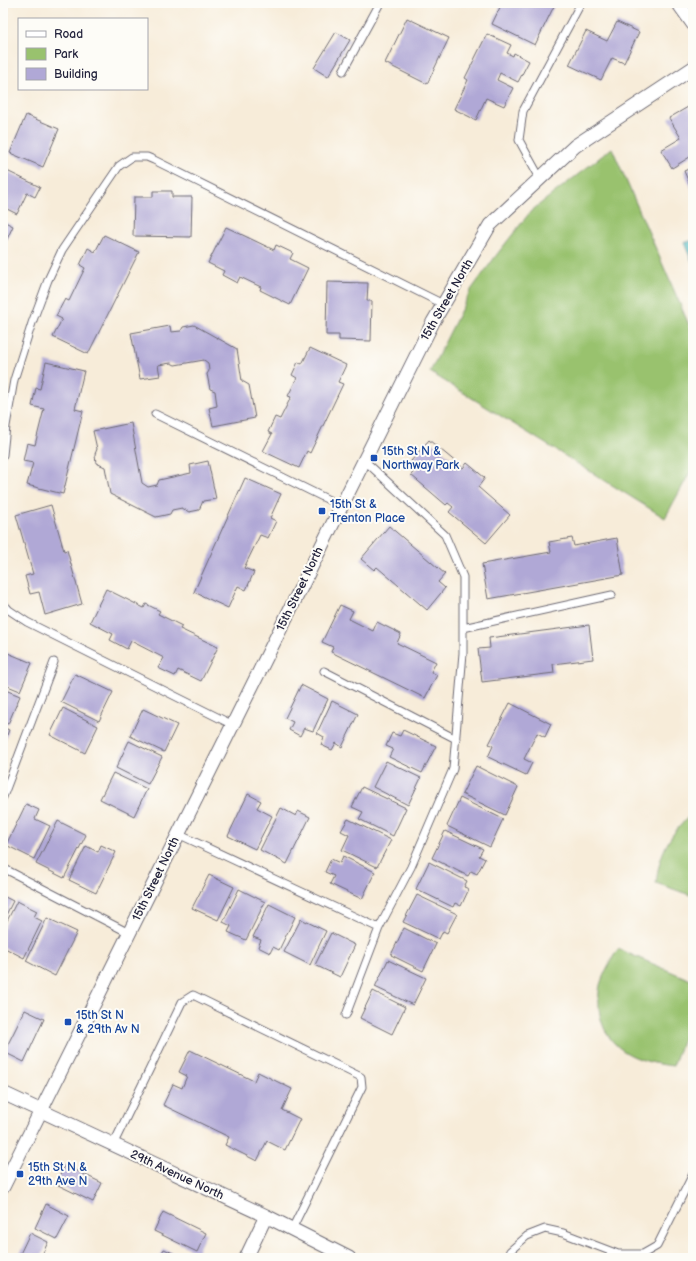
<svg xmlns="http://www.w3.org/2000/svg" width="696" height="1261" font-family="'Balsamiq Sans',sans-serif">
  <rect width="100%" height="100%" fill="#fdfcf7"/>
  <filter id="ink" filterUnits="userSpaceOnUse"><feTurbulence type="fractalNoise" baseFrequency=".025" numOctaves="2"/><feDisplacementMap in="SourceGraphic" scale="8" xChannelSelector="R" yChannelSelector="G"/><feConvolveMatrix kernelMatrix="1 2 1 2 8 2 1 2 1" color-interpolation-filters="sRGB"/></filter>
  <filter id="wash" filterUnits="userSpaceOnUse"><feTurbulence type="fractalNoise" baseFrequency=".012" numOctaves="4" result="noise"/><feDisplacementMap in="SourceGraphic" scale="16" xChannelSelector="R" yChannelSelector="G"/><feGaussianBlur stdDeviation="0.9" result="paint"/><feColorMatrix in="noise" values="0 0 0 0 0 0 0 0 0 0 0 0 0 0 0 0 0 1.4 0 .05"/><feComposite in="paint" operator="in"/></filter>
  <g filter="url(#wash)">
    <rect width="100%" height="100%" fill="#f7ecd9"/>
    <path fill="#99c26e" stroke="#5e7254" d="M612,148L693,334V467L665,518L430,372L471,290L498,253L531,211Z
      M693,814V896L656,883C659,860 664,844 679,827C684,822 687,817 693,814Z
      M618,949L693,981V1013L673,1066C637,1062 604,1050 599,1009C599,1002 598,992 600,985C604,972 611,960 618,949Z"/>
    <path fill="#41b2b9" stroke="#326a7a" d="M693,240V264L684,243Z"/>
    <g id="blocks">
      <path fill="#b0a8d6" d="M502,3H552L555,4L535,45L492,24Z
        M407,18L449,38L427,84L385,63Z
        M617,22L639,32L624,63L612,58L601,80L569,65L586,31L607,41Z
        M336,32L350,40L328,77L314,68Z
        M487,34L511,45L507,53L513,56L514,53L529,61L518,82L500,73L497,80L513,88L504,106L486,98L476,120L454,109L468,80L465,78Z
        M688,107L693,114V155L672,168L661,150L681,138L669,118Z
        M26,115L59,129L43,167L10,153Z
        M693,167V192L684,171Z
        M7,171L40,187L35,197L27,193L17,214L3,207V179Z
        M153,191H172V197H192L191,237L133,236L134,197H153Z
        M3,221L13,226L3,248Z
        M226,227L274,250L276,245L293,253L290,259L308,268L290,305L260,290L261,287L240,277L237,283L222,275L224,271L208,263Z
        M104,235L139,252L88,354L53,337L62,319L56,316L65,299L69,301L85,268L80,265L88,248L95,252Z
        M327,282L368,283L367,301H372L371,341L339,340V335H326Z
        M194,325L237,349L242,381L249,385L255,418L213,426L209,408L217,406L215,391L210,389L207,374L209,371L208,363L204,360L175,365L171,363L158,365L160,376L140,379L131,333L170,326L171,332L181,331L183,327Z
        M310,348L346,365L338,382L343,384L310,453L307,451L299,468L263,451L272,434L268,432L275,417L280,419L291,397L288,396L297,378L292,375L298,362L302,364Z
        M46,362L84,371L75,409L83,411L63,494L27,485L33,463L23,461L27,443L35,445L44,409L32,406L36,388L40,389Z
        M131,423L142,483L148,487L157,485L159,480L191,473L190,465L208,461L216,499L203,501L199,510L189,512L182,508L172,510L170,514L156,517L110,494L105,467L96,463L95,454L97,449L93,431Z
        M429,440L463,468L467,463L485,478L478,487L510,515L486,543L449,512L453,507L448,503L446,505L411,475L418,467L411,461Z
        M245,478L281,494L270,518L276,521L268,538L260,535L244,568L254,572L246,590L238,586L228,608L194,592Z
        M51,505L64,551L67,550L82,604L45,615L39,592L30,594L25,576L33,574L16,515Z
        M389,526L445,574L438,582L445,588L427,610L377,567L374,570L361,559Z
        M572,538L574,546L617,538L623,575L488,599L482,564L551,552L549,542Z
        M106,589L144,608L146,604L160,611L158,614L182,626L180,629L218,647L201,681L178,670L175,676L158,668L164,658L131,641L127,649L110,640L113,634L90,622Z
        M340,605L353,611L349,619L373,631L377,622L401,634L397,643L436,662L431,672L437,675L425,698L331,652L333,647L322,642Z
        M589,625L593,659L553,664L554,673L482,682L478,649L490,648L489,638Z
        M3,651L32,663L20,691L3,684Z
        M75,674L113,692L99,721L61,702Z
        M301,685L328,699L313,731L304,728L300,736L289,730L293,722L285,718Z
        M3,689L20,696L8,724L3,722Z
        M332,701L358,714L342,747L336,743L332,750L321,745L324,737L317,733Z
        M510,703L551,724L545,737L537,733L524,759L532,763L526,775L488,757L493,746L489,744Z
        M63,708L98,726L85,753L50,735Z
        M143,709L177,725L164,752L130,736Z
        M3,727L9,730L3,745Z
        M403,730L436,746L422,773L389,757L393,749L386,746L392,733L400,736Z
        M129,741L162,757L148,784L116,768Z
        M386,761L421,778L408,805L373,787Z
        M476,766L518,787L505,815L462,794Z
        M113,773L147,789L134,816L100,799Z
        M362,787L406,808L393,836L359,819L363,812L352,807Z
        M248,794L261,801L257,808L272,816L255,849L228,836Z
        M460,798L503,819L490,847L447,826Z
        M26,804L39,810L35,819L50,826L34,859L6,845Z
        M281,808L296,816L298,811L310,817L287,864L260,850Z
        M348,819L391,840L377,867L342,850L349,835L341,831Z
        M58,821L86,835L64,878L36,864Z
        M445,831L483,849L479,856L485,859L477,874L471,871L468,876L432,858Z
        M101,845L116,852L96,893L69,880L86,846L98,852Z
        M343,856L375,872L362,899L330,884L334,876L325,872L331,859L340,863Z
        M429,862L467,881L464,887L469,889L461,906L455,903L453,907L416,889Z
        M209,875L234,887L218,920L192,908Z
        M239,889L265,902L246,940L228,932L231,926L223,922Z
        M417,895L457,914L447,933L443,931L439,939L403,922Z
        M3,896L13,901L3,921Z
        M17,901L37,911L34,917L42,921L24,958L3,947V929Z
        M269,904L295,917L279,950L273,947L270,953L258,947L261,940L253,937Z
        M47,918L77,932L55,976L26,961Z
        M301,919L326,931L310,965L284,952Z
        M404,928L436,944L423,971L391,955Z
        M331,933L355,945L340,977L315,965Z
        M388,960L426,978L413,1005L375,987Z
        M373,991L405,1007L392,1034L360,1018Z
        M25,1010L44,1019L24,1062L4,1052Z
        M190,1050L254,1081L258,1072L292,1089L282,1110L300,1119L285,1150L267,1141L257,1161L225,1145L229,1137L163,1105L173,1084L182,1088L187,1076L179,1072Z
        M65,1165L102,1183L93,1202L56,1184Z
        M46,1204L69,1216L57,1239L35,1228Z
        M163,1212L206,1233L197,1252L154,1231Z
        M30,1233L48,1242L42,1255L48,1258H18Z
        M164,1249L184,1258H159Z"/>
    </g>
  </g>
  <g filter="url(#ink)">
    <use href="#blocks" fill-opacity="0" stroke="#6d6972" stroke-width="1"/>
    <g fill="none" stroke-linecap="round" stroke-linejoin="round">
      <defs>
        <path id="service" d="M343,71L380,3
          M540,178L519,140L523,111L581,3
          M155,414L341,506
          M3,455L6,426L14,380L32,323L48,280L62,250L119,166L132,157H147L154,160L443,304
          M3,603L9,610L27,622L233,725
          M463,628L612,595
          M324,671L456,739
          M3,797L54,662
          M178,834L379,928
          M3,868L129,933
          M346,1015L379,928L411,867L453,769L463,653V577L445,535L364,460
          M113,1145L182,1002L193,995L361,1077L362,1087L292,1229
          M507,1258L510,1251L527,1236L545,1229L563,1233L618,1254H643L657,1246L693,1174"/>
        <path id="minor" d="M678,3L693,24
          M3,1093L266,1216L349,1258
          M3,1187L433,322L490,225L575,146L693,68
          M246,1258L266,1216"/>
      </defs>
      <use href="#service" stroke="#6d6972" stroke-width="9"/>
      <use href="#minor" stroke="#6d6972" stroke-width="15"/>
      <use href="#service" stroke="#fff" stroke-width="7"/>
      <use href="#minor" stroke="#fff" stroke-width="13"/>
    </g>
  </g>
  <g fill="#1a4fb4" stroke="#fdfcf7" stroke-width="1.5">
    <rect x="370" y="454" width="8" height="8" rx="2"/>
    <rect x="318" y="507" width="8" height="8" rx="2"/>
    <rect x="64" y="1018" width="8" height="8" rx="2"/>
    <rect x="16" y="1170" width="8" height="8" rx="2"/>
  </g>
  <g text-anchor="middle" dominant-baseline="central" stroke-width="4" stroke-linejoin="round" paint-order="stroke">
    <g font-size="12" fill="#22223b" stroke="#fdfcf7">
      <text transform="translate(447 300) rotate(-60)">15th Street North</text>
      <text transform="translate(300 589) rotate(-64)">15th Street North</text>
      <text transform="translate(156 879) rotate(-64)">15th Street North</text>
      <text transform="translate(177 1175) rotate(25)">29th Avenue North</text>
    </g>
    <g font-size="12" fill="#164399" stroke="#fdfcf7" text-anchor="start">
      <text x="382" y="451">15th St N &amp;<tspan x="382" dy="14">Northway Park</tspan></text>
      <text x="330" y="504">15th St &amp;<tspan x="330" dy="14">Trenton Place</tspan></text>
      <text x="76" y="1015">15th St N<tspan x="76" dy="14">&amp; 29th Av N</tspan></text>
      <text x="28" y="1167">15th St N &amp;<tspan x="28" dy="14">29th Ave N</tspan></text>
    </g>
  </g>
  <rect width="696" height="1261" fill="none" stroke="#fdfcf7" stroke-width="16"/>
  <rect x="18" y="18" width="130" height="72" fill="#fdfcf7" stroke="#a5a5ac"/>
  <rect x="26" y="31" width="20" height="6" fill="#ffffff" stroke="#a5a5ac"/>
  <text x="54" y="38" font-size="12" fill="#22223b">Road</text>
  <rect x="26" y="48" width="20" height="12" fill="#99c26e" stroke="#a5a5ac"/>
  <text x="54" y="58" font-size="12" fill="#22223b">Park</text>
  <rect x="26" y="68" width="20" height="12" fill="#b0a8d6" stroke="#a5a5ac"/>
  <text x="54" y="78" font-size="12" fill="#22223b">Building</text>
</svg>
